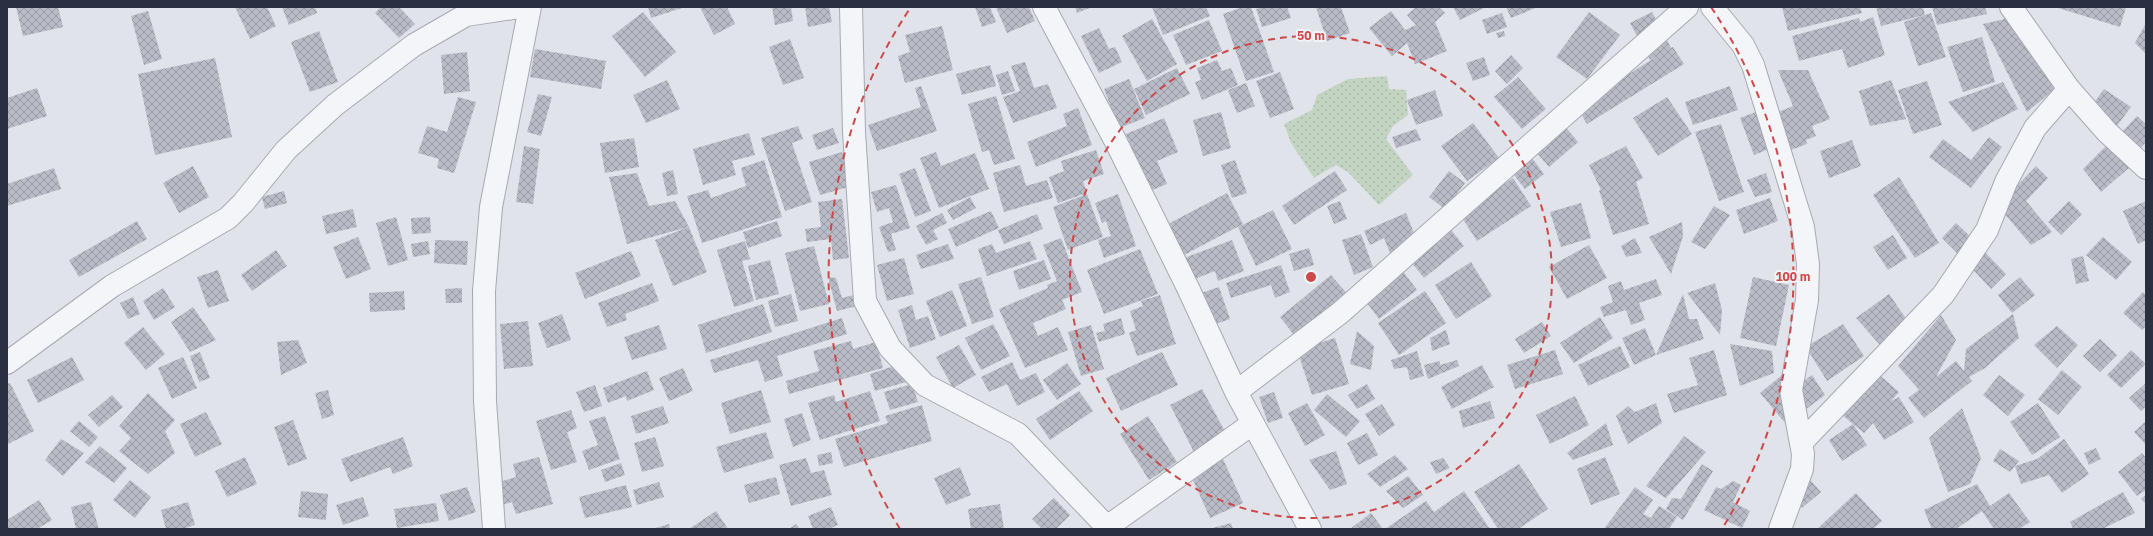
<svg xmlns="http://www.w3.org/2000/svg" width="2153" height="536" font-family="'IBM Plex Sans',sans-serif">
  <defs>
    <pattern id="park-dots" width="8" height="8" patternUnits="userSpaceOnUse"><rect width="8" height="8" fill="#c4d4c3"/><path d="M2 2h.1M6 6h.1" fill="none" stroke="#a9b6a9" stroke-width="1.8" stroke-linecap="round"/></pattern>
    <pattern id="building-cross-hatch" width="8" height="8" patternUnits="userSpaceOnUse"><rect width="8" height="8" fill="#b9bcc7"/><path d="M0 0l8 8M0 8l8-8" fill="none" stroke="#9799a3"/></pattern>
  </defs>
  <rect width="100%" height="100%" fill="#e1e3ea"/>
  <path fill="url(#park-dots)" d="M1387,76L1389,89L1406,90L1408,115L1393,126L1386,139L1413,175L1379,205L1348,172L1336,165L1314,178L1291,143L1284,124L1312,110L1317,95L1348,79Z"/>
  <path fill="url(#building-cross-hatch)" d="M16,7H58L63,27L23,36Z
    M235,7H267L276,26L250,39Z
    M282,7H315L317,13L289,25Z
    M381,7H399L415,24L399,38L375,13Z
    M648,7H685L651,18Z
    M700,7H727L735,24L714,35Z
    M772,7H791L793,21L775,25Z
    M805,7H829L832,22L808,27Z
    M975,7H990L996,22L982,27Z
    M996,7H1029L1035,21L1007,33Z
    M1075,7H1092L1077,13Z
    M1152,7H1206L1210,16L1163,35Z
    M1243,7H1251L1274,72L1246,81L1223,14Z
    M1262,7H1287L1291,18L1262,27L1256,9Z
    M1316,7H1341L1350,33L1327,41Z
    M1416,7H1439L1445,13L1435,22L1447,51L1415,64L1407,43L1392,56L1369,28L1391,11L1405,30L1416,25L1407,15Z
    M1453,7H1486L1460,20Z
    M1506,7H1538L1511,18Z
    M1782,7H1860L1862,13L1788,31Z
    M1876,7H1923L1925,15L1881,26Z
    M1932,7H1985L1987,14L1937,25Z
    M2055,7H2126L2120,27Z
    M148,11L162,59L144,65L131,16Z
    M643,12L676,52L645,77L612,36Z
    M1589,12L1620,35L1587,79L1556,57Z
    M1652,12L1671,48L1673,47L1684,64L1587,124L1577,107L1659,55L1650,60L1630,23Z
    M1502,13L1507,27L1487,34L1482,20Z
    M1931,13L1946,57L1918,66L1904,22Z
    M1873,17L1885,55L1848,68L1842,49L1799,61L1792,36L1859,18L1860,22Z
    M2009,18L2061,84L2027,112L1983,24Z
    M1152,19L1177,64L1147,81L1122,36Z
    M1209,20L1222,51L1186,65L1173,35Z
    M2146,23V54L2135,43Z
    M942,26L953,70L905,83L898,56L910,52L905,35Z
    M1099,28L1109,49L1115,47L1122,62L1099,73L1081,36Z
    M319,31L338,82L310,92L291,42Z
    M1504,31L1505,36L1498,38L1496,33Z
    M1982,37L1995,82L1963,92L1947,47Z
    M790,39L804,78L783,85L769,47Z
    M535,49L606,61L601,89L530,77Z
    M467,52L470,91L444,94L441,55Z
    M1511,55L1523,68L1507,84L1495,71Z
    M1484,57L1490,75L1473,81L1466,63Z
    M215,58L232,137L155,155L138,74Z
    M1217,60L1222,71L1231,68L1238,85L1202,100L1195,82L1201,80L1197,68Z
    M1025,62L1034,88L1048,84L1057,108L1013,123L1003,97L1020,91L1011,66Z
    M990,65L996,86L962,95L956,74Z
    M1177,68L1190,94L1146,115L1134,89Z
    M1778,70H1808L1830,119L1812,126L1816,136L1806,140L1807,144L1788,151L1774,114L1793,106Z
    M1008,71L1015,91L1002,95L996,75Z
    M1280,72L1294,109L1270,118L1256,81Z
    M1518,77L1546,109L1522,129L1494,97Z
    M1129,79L1145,118L1119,128L1104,89Z
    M667,80L680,109L646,123L633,95Z
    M1891,80L1906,119L1870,126L1859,91Z
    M1927,81L1942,125L1913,134L1898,90Z
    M2003,82L2018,109L1973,132L1948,102Z
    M1246,83L1255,106L1237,113L1228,90Z
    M921,86L937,131L877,151L868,125L921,107L915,88Z
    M1730,86L1738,110L1693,125L1685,102Z
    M37,88L47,116L7,129V98Z
    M2104,89L2131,107L2116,127L2090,108Z
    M1435,90L1443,116L1416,125L1407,100Z
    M538,94L552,97L541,136L527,132Z
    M996,96L1015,159L994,165L989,150L982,152L968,104Z
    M458,97L476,102L454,173L437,168L439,159L418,153L427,126L447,132Z
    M1667,97L1692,134L1658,156L1633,118Z
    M1078,108L1092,145L1036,167L1027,142L1067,126L1063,114Z
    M1761,110L1776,146L1754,155L1740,118Z
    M1221,112L1231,148L1203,156L1193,120Z
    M2137,116L2146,124V142L2137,151L2119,135Z
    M1164,118L1178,152L1157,161L1167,184L1150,191L1126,134Z
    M1473,123L1499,158L1467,181L1441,146Z
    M1721,124L1744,192L1719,201L1695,132Z
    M798,126L803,139L792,143L812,202L785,211L761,138Z
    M1565,126L1578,142L1549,167L1536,152Z
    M833,128L839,143L817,150L812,135Z
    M1416,129L1421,140L1396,148L1392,137Z
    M749,133L755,155L732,161L736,175L703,185L693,149Z
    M1989,137L2002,147L1971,188L1929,157L1943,139L1971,160Z
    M634,138L639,167L605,173L600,143Z
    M1852,140L1861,166L1829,178L1820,151Z
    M2109,143L2130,167L2101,192L2083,169Z
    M524,146L540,149L533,204L516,202Z
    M1626,146L1643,178L1636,182L1649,224L1613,235L1599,190H1601L1589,165Z
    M1096,150L1104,174L1083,181L1087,193L1058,203L1049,177L1064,171L1061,161Z
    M842,152L852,186L820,195L809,162Z
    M936,152L941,166L975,153L989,189L939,208L920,158Z
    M1532,158L1544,174L1525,189L1513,174Z
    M764,160L782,217L702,243L687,196L708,190L711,198L746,186L741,168Z
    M1235,160L1247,193L1232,198L1221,165Z
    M1020,165L1026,186L1047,180L1053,198L1004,212L993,173Z
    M193,166L209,197L179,213L163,183Z
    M2036,166L2048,178L2026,201L2052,232L2031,245L1998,206Z
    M54,168L61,189L7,206V184Z
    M915,168L931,211L915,217L899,174Z
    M673,170L678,194L667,196L662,173Z
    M1335,171L1347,190L1294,225L1282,206Z
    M1449,171L1465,183L1445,209L1429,197Z
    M637,173L649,206L675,201L689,227L707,272L673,286L655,240L688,227L627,244L609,177Z
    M1766,173L1772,192L1755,197L1747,180Z
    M1899,177L1939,243L1915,258L1873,195Z
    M1513,178L1531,206L1477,241L1459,213Z
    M896,185L910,228L891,234L896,250L888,252L879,227L893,222L889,208L877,212L871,192Z
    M284,191L287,203L265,209L262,197Z
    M1227,193L1243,224L1182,256L1166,225Z
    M1087,194L1103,237L1068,250L1053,207Z
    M1118,194L1136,246L1104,258L1098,240L1111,236L1106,221L1102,223L1095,203Z
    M970,197L976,208L953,220L947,210Z
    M1770,198L1778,221L1744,234L1736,210Z
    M842,199L849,258L833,260L831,239L807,242L805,229L821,227L818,202Z
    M1340,201L1347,219L1334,224L1327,206Z
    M2069,201L2082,214L2061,235L2048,222Z
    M2146,201V240L2138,244L2123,211Z
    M1581,203L1591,238L1561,247L1550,212Z
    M1714,206L1730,215L1705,249L1691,242Z
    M353,209L357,227L326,234L322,216Z
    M1273,210L1292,249L1256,266L1238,227Z
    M991,211L999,228L956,247L948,229Z
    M942,213L947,223L933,230L938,239L926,245L916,226Z
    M1406,213L1417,241L1394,263L1384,238L1370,245L1364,231Z
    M1037,214L1043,229L1004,244L998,230Z
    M396,217L408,260L388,266L376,223Z
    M430,217L431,233L412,234L411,218Z
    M137,221L147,239L79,277L69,260Z
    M777,221L782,236L748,248L743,232Z
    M1682,222L1683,236L1671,274L1649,237Z
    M1956,223L1976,242L1961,257L1942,238Z
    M1448,226L1464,246L1424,278L1408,258Z
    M1361,234L1373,267L1354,275L1342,240Z
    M1893,235L1907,258L1888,270L1873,247Z
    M358,237L371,269L346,279L333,247Z
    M2103,237L2132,262L2116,280L2086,255Z
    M1061,238L1082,292L1062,300L1066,309L1033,323L1038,336L1058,327L1068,350L1025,368L999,309L1048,288L1047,285L1057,281L1043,245Z
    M1635,238L1642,253L1626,257L1621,246Z
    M435,240L468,241L467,265L434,263Z
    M1232,240L1244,271L1218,281L1215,271L1187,282L1179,260Z
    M428,241L430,254L413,257L411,244Z
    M745,241L750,259L742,261L754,301L734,307L717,250Z
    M1030,241L1037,259L987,276L978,249L992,244L996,253Z
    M948,244L954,259L921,269L916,255Z
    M1589,245L1607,278L1567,299L1549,267Z
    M814,246L829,304L800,311L785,253Z
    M1309,248L1314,265L1294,271L1289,254Z
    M1981,248L2006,274L1991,289L1966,262Z
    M1140,249L1158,294L1104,314L1087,270Z
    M276,250L287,266L252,291L241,275Z
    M631,251L641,276L585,299L575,273Z
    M2083,256L2089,281L2076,284L2071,259Z
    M904,258L914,294L887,301L877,265Z
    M770,260L779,294L756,300L748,266Z
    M1044,260L1051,279L1019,290L1013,271Z
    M1471,262L1492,296L1456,319L1435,285Z
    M1281,265L1290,292L1275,298L1271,285L1231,298L1226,283Z
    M218,270L229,301L208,308L197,277Z
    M1402,270L1417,290L1379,319L1364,299Z
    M1331,275L1350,297L1298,340L1280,317Z
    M828,277L836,278L842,298L858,294L861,305L837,311Z
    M981,277L994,317L972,324L958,284Z
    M1753,277L1789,285L1776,346L1740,338Z
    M2020,277L2035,295L2012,313L1998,295Z
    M1656,279L1662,295L1639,303L1645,320L1631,325L1626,310L1604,317L1600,307L1613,302L1608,286L1621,281L1624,290Z
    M652,283L659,301L625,314L627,320L607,327L598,303Z
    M1715,283L1722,310L1720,335L1687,293Z
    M1219,287L1230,319L1212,325L1201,293Z
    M163,288L175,307L154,320L143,301Z
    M462,288V303H446L445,289Z
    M952,290L967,326L940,337L926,301Z
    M404,291L405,310L370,312L369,293Z
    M1425,291L1446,323L1399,355L1378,323Z
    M2143,292L2146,295V326L2142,330L2123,313Z
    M791,294L798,321L775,327L768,301Z
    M1683,294L1689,319H1697L1704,339L1656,355Z
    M1889,294L1907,320L1880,345L1856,318Z
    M1160,295L1176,344L1137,356L1129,333L1136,330L1130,311L1143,306L1141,301Z
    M133,297L140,314L128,319L120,303Z
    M763,304L772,332L706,353L698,325Z
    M912,305L916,320L928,316L936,339L910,348L898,310Z
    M193,307L216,340L190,352L171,322Z
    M562,314L571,340L547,348L538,323Z
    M2013,314L2019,338L1985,368L1969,377L1972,381L1924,418L1908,398L1919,390L1898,366L1941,315L1956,340L1936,377L1956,361L1964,371L1966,349Z
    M1600,317L1613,338L1574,363L1560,343Z
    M842,318L847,334L777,356L783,376L765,382L758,360L714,373L710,360Z
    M1121,318L1125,334L1099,342L1096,333L1105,331L1103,324Z
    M528,321L533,366L504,369L500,324Z
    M1542,322L1551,336L1524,353L1515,339Z
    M993,324L1010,356L981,370L965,338Z
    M1843,324L1864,356L1827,381L1806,347Z
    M659,325L667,349L632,360L624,337Z
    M1091,325L1104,369L1081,376L1068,332Z
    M2057,326L2078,345L2057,368L2034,345Z
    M143,327L165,354L146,370L124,343Z
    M1645,328L1656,355L1634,365L1622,338Z
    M1446,330L1450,344L1432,351L1430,338Z
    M1357,331L1374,346L1371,370L1350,364Z
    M1335,338L1349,384L1312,395L1297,350Z
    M2100,339L2117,355L2100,372L2083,356Z
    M298,340L307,363L281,375L277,342Z
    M851,341L853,349L876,342L883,368L789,394L786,381L819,371L813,351Z
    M1730,344L1772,351L1774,373L1740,386Z
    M959,345L976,375L953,388L936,357Z
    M1620,346L1630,367L1588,386L1578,365Z
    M1555,350L1563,374L1515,389L1507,365Z
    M1714,350L1727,395L1674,413L1667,394L1698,385L1689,358Z
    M2131,350L2146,364L2121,388L2107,375Z
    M1417,351L1424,376L1410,380L1407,367L1394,369L1391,360Z
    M200,352L210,378L199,382L190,356Z
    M1162,352L1178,385L1121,411L1106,378Z
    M72,357L84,380L38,403L27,380Z
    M183,357L197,388L172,399L158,368Z
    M1457,360L1459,366L1428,379L1424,365L1440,361V365Z
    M1012,362L1020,380L1036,373L1045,392L1017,406L1007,384L989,392L981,377Z
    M1067,363L1081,384L1057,400L1043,380Z
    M900,364L906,382L875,391L870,374Z
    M1482,365L1494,387L1452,409L1441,387Z
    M683,368L693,391L669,401L659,378Z
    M1791,368L1802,382L1812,375L1825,395L1786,424L1760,393Z
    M2062,370L2082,387L2058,415L2038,399Z
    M647,371L654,390L627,401L626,396L608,403L603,388Z
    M1875,371L1899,392L1891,401L1899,397L1914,422L1884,440L1873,423L1864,433L1853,424L1867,445L1842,461L1829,440L1853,424L1840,413Z
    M1999,375L2025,395L2008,416L1983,395Z
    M10,383L34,431L8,444L7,384Z
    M2146,383V406L2141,411L2129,398Z
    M912,384L918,402L890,410L884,392Z
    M1367,384L1375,399L1357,409L1348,395Z
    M595,385L602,406L584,412L576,392Z
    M1202,389L1227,435L1194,452L1170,405Z
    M328,390L334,415L322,419L315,393Z
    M761,390L771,422L730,434L721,403Z
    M870,391L880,421L820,440L808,403L834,395L836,402Z
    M1079,391L1093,411L1050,440L1036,419Z
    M1274,392L1283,418L1268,423L1259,397Z
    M148,393L175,420L165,431L175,453L148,474L119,451L131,438L119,426Z
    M1327,394L1360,421L1346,437L1314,410Z
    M112,395L123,407L99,427L88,415Z
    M1575,396L1589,425L1550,444L1536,415Z
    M1490,401L1495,418L1463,428L1459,411Z
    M1307,403L1325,435L1305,446L1288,413Z
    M1656,403L1662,423L1628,444L1616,416L1628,406L1635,412Z
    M2038,403L2060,437L2032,455L2010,422Z
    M1382,404L1395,425L1379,436L1365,414Z
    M922,405L932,441L844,467L835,439L888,423L885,416Z
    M663,406L669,423L636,434L631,416Z
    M1962,408L1981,458L1970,484L1948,492L1929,438Z
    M571,410L577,428L567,432L577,462L551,470L536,421Z
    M206,412L222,444L195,457L180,424Z
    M802,413L811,440L793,447L784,419Z
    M605,416L620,459L589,470L582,451L598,445L589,421Z
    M1148,416L1177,462L1149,480L1120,434Z
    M293,420L307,459L288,466L274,427Z
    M79,421L98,437L89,447L70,431Z
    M2146,421V445L2134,432Z
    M1606,423L1613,445L1573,460L1567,453Z
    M766,432L774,458L724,473L716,447Z
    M1367,433L1378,455L1358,465L1347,443Z
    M1684,436L1706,452L1666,498L1646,486Z
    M403,437L413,466L393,474L390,467L350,482L341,459Z
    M655,437L664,466L642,472L634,443Z
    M61,439L84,453L63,476L45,460Z
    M2064,439L2089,474L2062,493L2049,475L2021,484L2015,466L2037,459Z
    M100,446L127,468L114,483L85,462Z
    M2096,448L2101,459L2089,465L2084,453Z
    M2000,449L2019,461L2010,472L1993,461Z
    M1336,451L1347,484L1330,490L1309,460Z
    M831,452L833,463L819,466L817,455Z
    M2142,453L2146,458V490L2137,496L2118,472Z
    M1395,455L1408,469L1380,487L1367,474Z
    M245,457L257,484L227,497L215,471Z
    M539,457L553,504L516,514L512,502L499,506L493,484L516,477L513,464Z
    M1605,457L1620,494L1591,505L1577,469Z
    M806,458L811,473L824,470L832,495L791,506L779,465Z
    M1443,458L1450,468L1436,474L1430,462Z
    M1223,459L1243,503L1210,518L1190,473Z
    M621,463L625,475L605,482L601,470Z
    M1519,464L1548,509L1518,529H1498L1474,492Z
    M1702,464L1713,471L1683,520L1666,509L1672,498L1681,499Z
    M960,467L971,495L946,505L934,478Z
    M1803,472L1821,492L1802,508L1784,487Z
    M1408,476L1423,495L1403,508L1386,491Z
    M776,477L780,494L749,503L744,485Z
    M130,480L151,497L135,518L113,500Z
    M1733,481L1741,485L1733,502L1750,511L1742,528L1704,510L1716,487L1721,489Z
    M659,482L664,497L637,505L633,490Z
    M1977,484L1990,506L2009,493L2030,522L2019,529H1994L1982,511L1956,529H1932L1924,510Z
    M626,485L632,507L585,518L579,497Z
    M467,487L476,512L449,521L440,495Z
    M1635,487L1653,500L1643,514L1651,518L1659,506L1677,517L1669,529H1604Z
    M301,491L328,494L326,520L298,517Z
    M1464,491L1490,529H1385L1426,501L1434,512Z
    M2123,492L2135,513L2102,529H2073L2070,522Z
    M1856,493L1882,521L1873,529H1817Z
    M2146,495V504L2141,499Z
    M363,497L369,516L343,525L336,505Z
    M1054,498L1070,515L1056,529H1042L1032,519Z
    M39,500L52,520L37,529H7V520Z
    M91,502L99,529H76L71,507Z
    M188,502L195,525L182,529H166L161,510Z
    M436,503L439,521L397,528L394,509Z
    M1000,504L1004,529H971L968,509Z
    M831,507L838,525L828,529H813L808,516Z
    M716,511L728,529H689Z
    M1371,513L1383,529H1350Z
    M1231,523L1233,529H1209Z
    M669,524L670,529H652Z
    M796,524L800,529H789Z"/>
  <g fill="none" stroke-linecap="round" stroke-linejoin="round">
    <defs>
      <path id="street" d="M851,7L854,132L865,301L890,348L925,385L1018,434L1107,527
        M1044,7L1115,140L1188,288L1236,392L1310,529
        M1712,7L1743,45L1753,65L1803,227L1808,264L1807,300L1791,390L1803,454L1802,469L1780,529
        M2011,7L2069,89L2107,132L2146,168
        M7,363L112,286L228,218L243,203L286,150L335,105L414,45L466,15L520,7
        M1236,392L1340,313L1687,7
        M1801,443L1943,295L1987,230L2006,182L2035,128L2069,89
        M494,529L485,401L484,291L491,207L530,7
        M1106,529L1107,527L1252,424"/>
    </defs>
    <use href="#street" stroke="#a6a9b4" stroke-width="24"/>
    <use href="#street" stroke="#f4f5f8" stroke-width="22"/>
  </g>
  <g fill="none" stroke="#cd4848" stroke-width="2" stroke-dasharray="7 5">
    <circle cx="1311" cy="277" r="241"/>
    <path d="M900 529A482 482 0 0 1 911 7M1711 7A482 482 0 0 1 1722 529"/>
  </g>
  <circle cx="1311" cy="277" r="6" fill="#cd4848" stroke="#f1f3f7" stroke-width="2"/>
  <g font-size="12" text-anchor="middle" font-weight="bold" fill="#cd4848" stroke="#f1f3f7" stroke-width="4" stroke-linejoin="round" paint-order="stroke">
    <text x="1311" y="40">50 m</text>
    <text x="1793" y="281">100 m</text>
  </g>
  <rect width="2153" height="536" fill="none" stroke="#2a2f42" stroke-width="16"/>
</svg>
